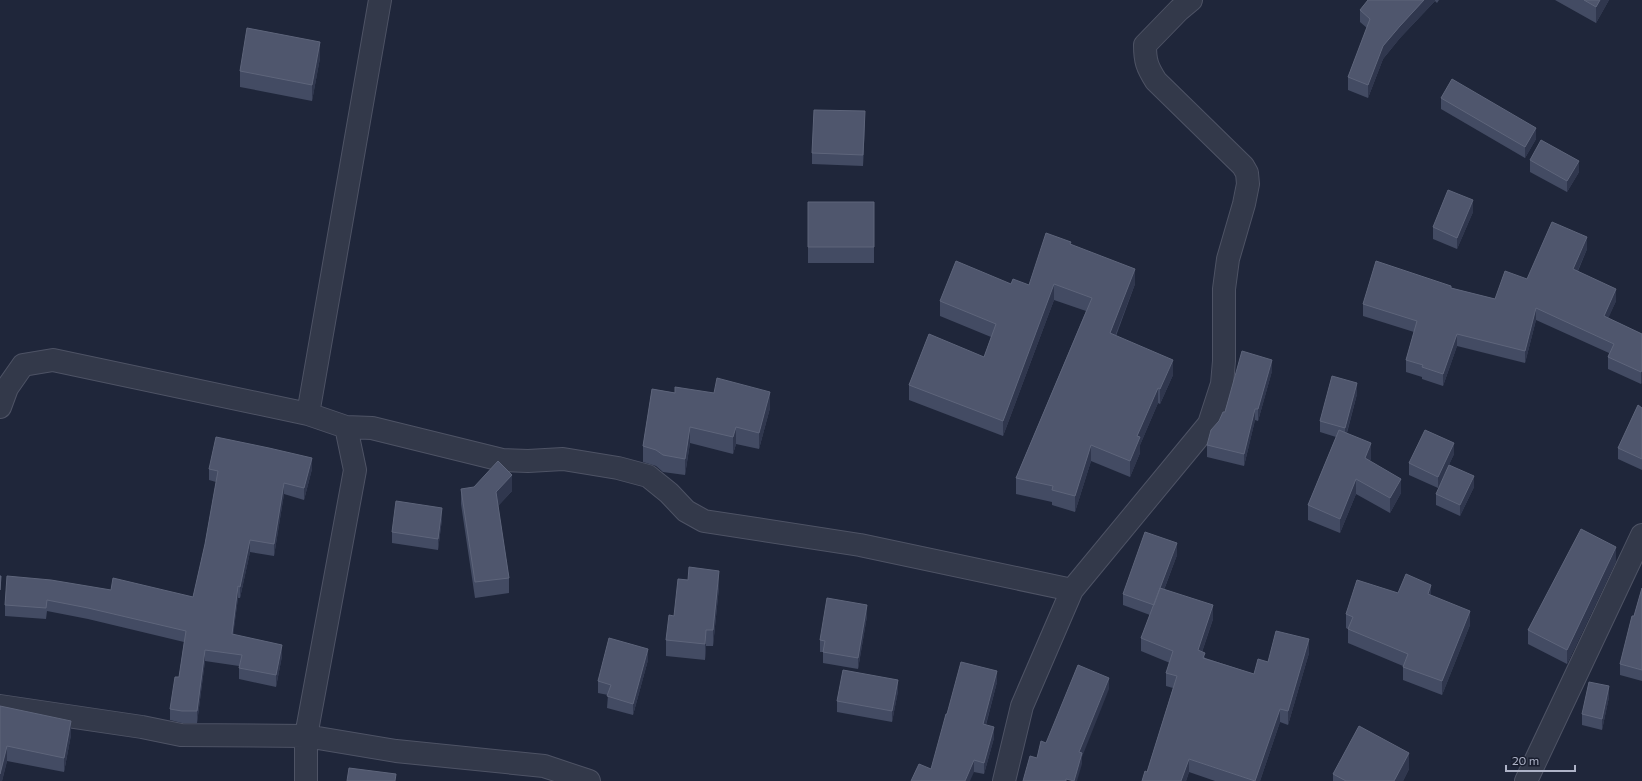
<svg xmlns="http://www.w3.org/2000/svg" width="1642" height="781" font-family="Commissioner,sans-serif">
  <rect width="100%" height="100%" fill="#1f263a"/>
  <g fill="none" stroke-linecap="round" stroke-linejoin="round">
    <defs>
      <path id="minor" d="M0,407L7,388L23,365L53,360L308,414L346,427L355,470L306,736V781
        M308,414L380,0
        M346,427L372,428L502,460L528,461L563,459L618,468L648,476L669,493L686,511L704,521L860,545L1072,590
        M0,706L142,727L181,735L306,736L396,751L544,766L589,781
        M1004,781L1022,706L1072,590L1209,424L1222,384L1224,361V289L1228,259L1244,204L1248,184L1247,173L1243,166L1156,81C1147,67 1145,61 1145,45L1179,10L1191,0
        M1526,781L1642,535"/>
    </defs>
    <use href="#minor" stroke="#4e5365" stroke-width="24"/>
    <use href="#minor" stroke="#33394a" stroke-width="22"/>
  </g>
  <path fill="#434b63" d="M1368,0H1439L1437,3L1435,1L1400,38L1383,59L1368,98L1348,90V77L1367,28L1360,22V10Z
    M1555,0H1609L1596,23Z
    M320,58L312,101L240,87V71Z
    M1441,98L1536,139L1525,158L1441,109Z
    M865,123L863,166L812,164V153Z
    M1530,160L1579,172L1567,192L1530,172Z
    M808,202H874V263H808Z
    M1473,212L1457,249L1433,239V227Z
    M1071,244L1135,284L1116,336L1173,375L1160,404L1158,403L1140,445V453L1130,477L1091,461L1075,512L1052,505V502L1016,494V478L1086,311L1054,300L1003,436L909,400V385L984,357L991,337L940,316V301L1011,284L1029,285Z
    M1587,249L1578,271L1616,301L1608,318L1642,334V382L1641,384L1608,369V357L1609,353L1536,320L1525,363L1457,346L1443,386L1422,379V377L1406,372V360L1414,332L1363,316V304L1451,288L1495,299L1527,279Z
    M1272,371L1258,421L1255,420L1244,466L1207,457V445L1225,412Z
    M652,389L770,408L759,449L736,444L733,454L690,443L685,475L663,472L656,466L643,462V446Z
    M1357,394L1347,433L1371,458L1370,461L1401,493L1390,513L1356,494L1340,533L1308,520V505L1336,437L1320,432V421Z
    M1642,408V470L1618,459V448Z
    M1454,454L1438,488L1409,475V463Z
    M209,469H312L304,500L284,494L274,556L250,552L240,598H238L233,634L282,656L276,687L239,679V666L205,661L197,723H182L170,720V709L179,677L184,642L88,619L47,611L46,619L5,616V605L111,590L193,597L205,544L216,482L209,480Z
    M1474,487L1460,516L1436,505V494Z
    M461,489L512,491L498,506L509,578V593L475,598L461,504Z
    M442,519L438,550L392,543V532Z
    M1177,555L1164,590L1213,619L1202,652L1205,658L1254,674L1268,662L1309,653L1288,725L1280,722L1260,781H1215L1189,772L1186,781H1142L1147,772L1173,688L1166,686V673L1170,663L1141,651V638L1150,615L1123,605V594Z
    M1616,561L1567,664L1528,644V630Z
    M719,587L713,646H706L705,660L666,656V640L674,616Z
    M1642,588V681L1620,675V664Z
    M1398,593L1431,596L1470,625L1442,695L1403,680V666L1348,643V629L1346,628V614Z
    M867,616L858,669L823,663V652H820V640Z
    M648,660L633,715L607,708L608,695L598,693V681Z
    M997,682L986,725L994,738L984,774L974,772L947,714Z
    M898,691L892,722L837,712V701Z
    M1609,697L1602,730L1582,725V714Z
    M0,706L71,735L64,772L7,761L2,781H0Z
    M1409,769L1403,781H1333V774Z"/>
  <path fill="#30374e" d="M1424,0H1435V1L1400,38L1383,59L1368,98V85L1383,46L1400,26Z
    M1600,0H1609L1596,23V7Z
    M320,42V58L312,101V85Z
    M865,111V123L863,166V155Z
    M1536,128V139L1525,158V147Z
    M1579,161V172L1567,192V181Z
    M1473,200V212L1457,249V238Z
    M1587,237V249L1573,281V269Z
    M1135,269V284L1110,349V333Z
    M1054,284V300L1003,436V421Z
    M1616,289V301L1604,328V316Z
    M1536,308V320L1525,363V351Z
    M1457,334V346L1443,386V374Z
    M1173,360V375L1160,404V389Z
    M1272,360V371L1258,421V409Z
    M1642,370V382L1641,384V372Z
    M1357,383V394L1345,439V428Z
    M1158,388V403L1140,445V453L1130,477V461L1137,436Z
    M770,392V408L759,449V433Z
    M1255,409V420L1244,466V454Z
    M690,427V443L685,475V459Z
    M736,427V444L733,454V437Z
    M1371,443V458L1365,473V458Z
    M1454,443V454L1438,488V477Z
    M1091,445V461L1075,512V496Z
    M312,458V469L304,500V488Z
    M512,475V491L496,508V492Z
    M1474,476V487L1460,516V505Z
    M1356,479V494L1340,533V519Z
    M1401,479V493L1390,513V498Z
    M284,483V494L274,556V544Z
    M442,508V519L438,550V539Z
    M250,540V552L240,598V587Z
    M1177,543V555L1154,616V605Z
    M1616,547V561L1567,664V650Z
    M719,571V587L713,646V630Z
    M1431,585V599L1428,594Z
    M238,586V598L232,645V634Z
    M867,605V616L858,669V658Z
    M1213,605V619L1198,664V650Z
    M1470,611V625L1442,695V681Z
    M706,630V646L705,660V644Z
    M1309,639V653L1288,725V711Z
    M282,645V656L276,687V675Z
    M648,649V660L633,715V704Z
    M205,650V661L197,723V711Z
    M997,671V682L983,735V724Z
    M1109,678V689L1082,757V764L1077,781H1074L1079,752Z
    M898,680V691L892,722V711Z
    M1609,686V697L1602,730V719Z
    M1280,709V722L1260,781H1255Z
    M71,721V735L64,772V758Z
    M994,727V738L984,774V763Z
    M7,746V761L2,781H0V774Z
    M1409,753V769L1403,781H1394Z
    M1189,759V772L1186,781H1181Z
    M974,760V772L970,781H965Z"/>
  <path fill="#4f566d" stroke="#5e657b" d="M1368,0H1424L1400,26L1383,46L1368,85L1348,77L1370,19L1360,10Z
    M1584,0H1600L1596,7Z
    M247,28L320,42L312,85L240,71Z
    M1452,79L1536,128L1525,147L1441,98Z
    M814,110L865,111L863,155L812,153Z
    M1541,140L1579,161L1567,181L1530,160Z
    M1448,190L1473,200L1457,238L1433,227Z
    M808,202H874V247H808Z
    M1552,222L1587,237L1573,269L1616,289L1604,316L1642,334V370L1641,372L1608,357L1614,344L1536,308L1525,351L1457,334L1443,374L1422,367L1423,365L1406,360L1417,321L1363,304L1376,261L1451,286V288L1495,299L1505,271L1527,279Z
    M1046,233L1071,242L1070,244L1135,269L1110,333L1173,360L1160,389L1158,388L1137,436L1140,437L1130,461L1091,445L1075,496L1052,490L1053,486L1016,478L1092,298L1054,284L1003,421L909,385L929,334L984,357L996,324L940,301L956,261L1011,284L1013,279L1029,285Z
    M1242,351L1272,360L1258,409H1255L1244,454L1207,445L1211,430L1219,421L1223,412H1225Z
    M1332,376L1357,383L1345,428L1320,421Z
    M717,378L770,392L759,433L736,427L733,437L690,427L685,459L663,455L656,450L643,446L652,389L675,393V387L714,393Z
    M1638,405L1642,408V459L1618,448Z
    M1339,430L1371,443L1365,458L1401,479L1390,498L1356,479L1340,519L1308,505Z
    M1425,430L1454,443L1438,477L1409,463Z
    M216,437L269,448L312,458L304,488L284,483L274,544L250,540L240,587L238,586L232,634L282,645L276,675L239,668L242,655L205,650L197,711H182L170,709L175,677H179L186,631L88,608L47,600L46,608L5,605L7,576L51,580L111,590L113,578L193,597L205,544L218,471L209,469Z
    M498,461L512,475L496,492L509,578L475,582L461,489L474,487Z
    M1449,465L1474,476L1460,505L1436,494Z
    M396,501L442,508L438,539L392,532Z
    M1581,529L1616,547L1567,650L1528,630Z
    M1145,532L1177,543L1160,588L1154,605L1123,594Z
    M689,567L719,571L713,630H706L705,644L666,640L669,615L674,616L678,579L688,580Z
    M1406,574L1431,585L1428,594L1470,611L1442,681L1403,667L1408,654L1348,629L1353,617L1346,614L1357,580L1398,593Z
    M0,576H1L0,590Z
    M1160,588L1213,605L1198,650L1205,653L1203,658L1254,674L1258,659L1268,662L1276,631L1309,639L1288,711L1280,709L1255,781L1189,759L1181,781H1142L1145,771L1147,772L1177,676L1166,673L1173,651L1141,638Z
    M1642,588V670L1620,664L1632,616H1634Z
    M827,598L867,605L858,658L823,652L825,641L820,640Z
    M609,638L648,649L633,704L607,696L611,685L598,681Z
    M961,662L997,671L983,724L994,727L984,763L974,760L965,781H911L919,764L931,769L946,714H947Z
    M1078,665L1109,678L1079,752L1082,753L1074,781L1066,779V781H1023L1030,756L1037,758L1041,741L1046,743Z
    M843,670L898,680L892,711L837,701Z
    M1589,682L1609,686L1602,719L1582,714Z
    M0,706L71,721L64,758L7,746L0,774Z
    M1359,726L1409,753L1394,781H1346L1333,774Z
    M349,768L396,774L395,781H347Z"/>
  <path d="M1506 765v6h69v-6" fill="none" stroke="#aeb3c7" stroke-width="2"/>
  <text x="1512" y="765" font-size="12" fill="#aeb3c7" stroke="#191e2f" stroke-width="3" paint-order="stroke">20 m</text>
</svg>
